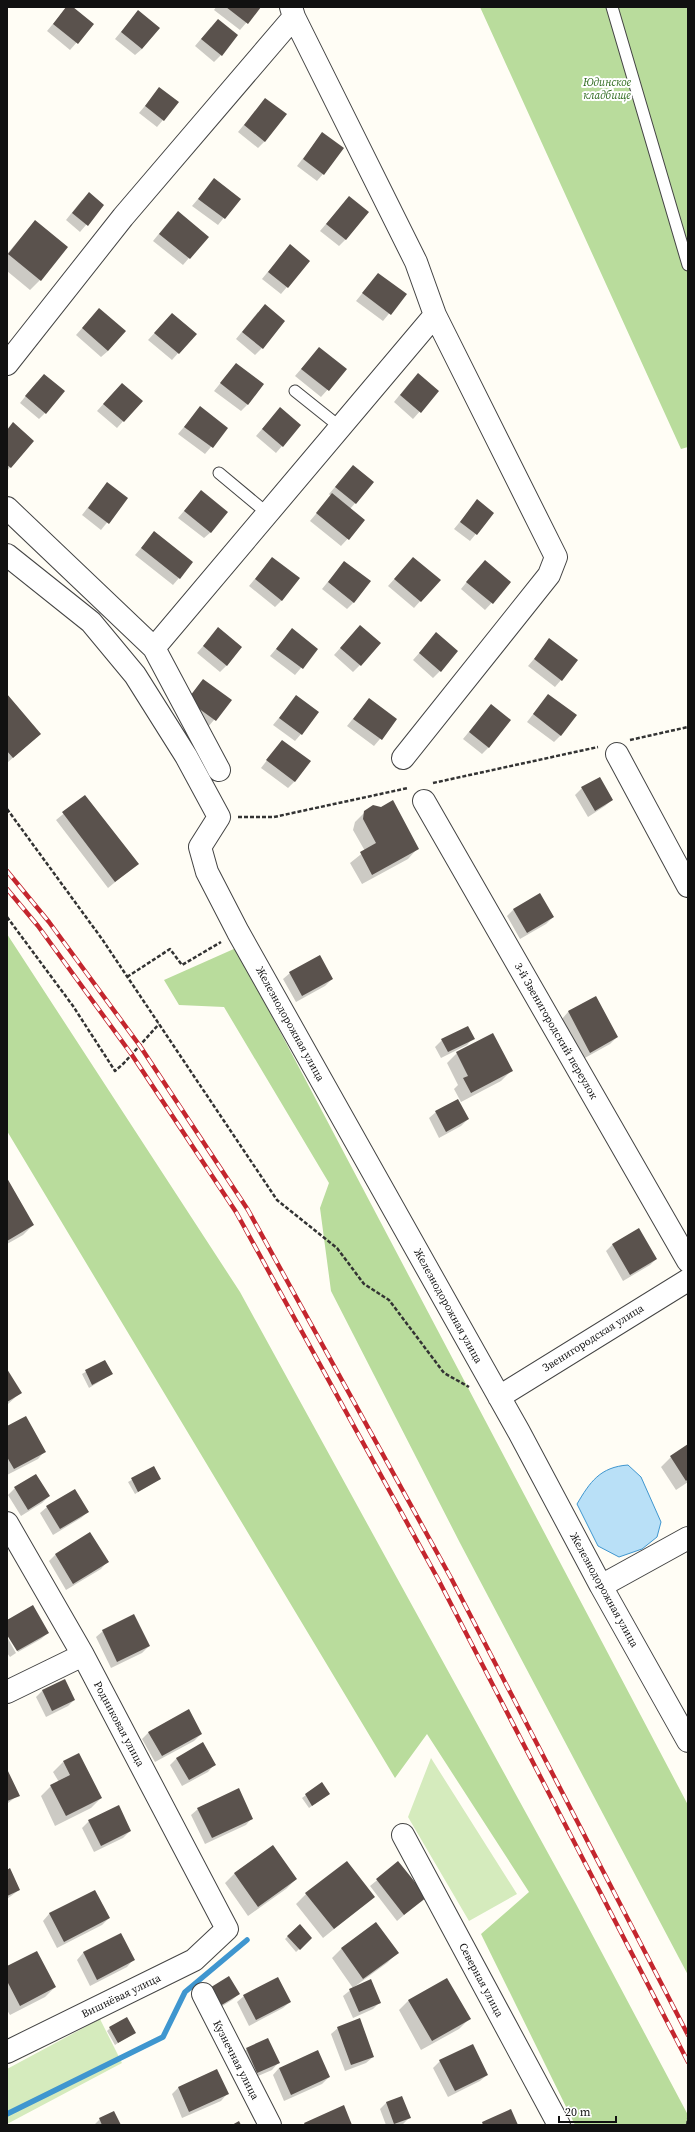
<svg xmlns="http://www.w3.org/2000/svg" width="695" height="2132" font-family="'Source Serif 4',serif">
  <rect width="100%" height="100%" fill="#fffdf5"/>
  <path fill="#d5ebbd" d="M431,1758L517,1894L469,1921L408,1817Z
    M100,2019L122,2063L7,2124V2069Z"/>
  <path fill="#b9dc9c" d="M480,7H688V447L681,449Z
    M7,934L240,1292L576,1904L688,2115V2125H575L481,1934L529,1892L427,1734L395,1778L7,1131Z
    M236,948L688,1805V1975L460,1543L331,1291L320,1208L329,1183L224,1007L179,1005L164,980Z"/>
  <path fill="#b9e0f7" stroke="#3f96cf" d="M628,1465L641,1477L661,1522L657,1537L642,1549L619,1557L598,1546L577,1504C590,1482 600,1467 628,1465Z"/>
  <path fill="#0003" d="M67,7H71L93,24L70,50L47,31Z
    M216,7H260L240,30L214,10Z
    M138,11L142,49L135,55L115,39Z
    M211,27L221,55L214,62L195,46Z
    M160,88L163,120L157,127L139,113Z
    M265,99V141L258,148L238,132Z
    M322,134L323,174L317,181L297,166Z
    M214,180L239,199L218,225L192,206Z
    M349,197L346,239L339,246L320,231Z
    M82,200L103,205L80,232L66,220Z
    M171,219L207,237L183,265L153,241Z
    M35,221L40,280L30,290L7,271V254Z
    M284,252L309,261L281,294L262,279Z
    M378,274L405,294L383,321L356,301Z
    M99,309L108,351L101,357L76,335Z
    M258,312L262,348L255,355L236,339Z
    M172,314L195,334L172,360L148,340Z
    M313,355L345,370L321,397L295,376Z
    M236,364L247,405L241,411L214,391Z
    M411,381L438,391L413,419L394,402Z
    M37,382L45,413L39,419L20,403Z
    M115,391L141,401L117,428L97,411Z
    M200,408L227,428L205,454L178,434Z
    M274,415L282,446L276,453L256,436Z
    M7,430L10,467L7,471Z
    M353,466L373,483L350,509L364,521L341,546L310,521L331,496L329,494Z
    M107,483L127,498L101,530L82,515Z
    M201,491L211,532L204,538L178,518Z
    M477,501L493,513L470,541L454,529Z
    M154,533L179,578L173,585L135,555Z
    M272,558L282,600L275,607L249,586Z
    M344,562L354,602L347,609L322,589Z
    M407,565L439,580L414,608L388,586Z
    M478,568L510,583L485,610L461,589Z
    M360,626V665L353,672L334,655Z
    M218,629L227,665L220,672L197,653Z
    M292,630L317,649L295,675L270,656Z
    M436,634L440,671L433,678L413,660Z
    M550,640L561,680L555,687L528,666Z
    M203,680L230,701L208,727L182,707Z
    M7,695L33,740L7,763Z
    M548,695L561,735L554,742L527,722Z
    M297,696L301,734L295,741L273,725Z
    M369,699L396,720L374,746L347,726Z
    M491,705L489,747L482,754L463,739Z
    M282,741L295,781L288,788L261,768Z
    M582,788L612,800L605,806L588,817L575,795Z
    M85,796L137,864L108,888L56,820Z
    M365,812L418,848L408,859L362,884L350,863L365,851L353,830L355,822Z
    M514,909L553,917L546,924L520,939L507,916Z
    M290,973L332,979L325,986L296,1002L283,979Z
    M596,997L617,1037L610,1044L583,1059L562,1019L568,1012Z
    M473,1038L467,1045L441,1058L435,1047L442,1040Z
    M457,1053L511,1071L501,1081L461,1102L454,1089L458,1085L447,1063Z
    M436,1112L468,1119L461,1126L439,1138L429,1118Z
    M7,1180L33,1225L23,1235L7,1244Z
    M613,1244L656,1259L650,1265L623,1281L606,1251Z
    M105,1361L112,1374L89,1388L82,1374Z
    M7,1371L20,1393L7,1405Z
    M7,1427L44,1452L38,1459L7,1475Z
    M688,1446V1482L676,1490L661,1467L671,1457Z
    M154,1467L160,1479L135,1494L128,1482Z
    M35,1475L49,1496L42,1503L21,1516L8,1495L15,1488Z
    M47,1507L88,1512L81,1518L53,1535L40,1513Z
    M55,1555L107,1562L101,1569L66,1590L49,1561Z
    M7,1621L48,1633L41,1639L18,1652L7,1633Z
    M103,1631L149,1646L142,1653L111,1668L96,1637Z
    M7,1637L16,1653L10,1657L7,1653Z
    M43,1690L74,1700L68,1706L46,1717L36,1697Z
    M149,1732L201,1734L194,1741L155,1762L142,1739Z
    M177,1758L214,1765L208,1772L182,1786L170,1765Z
    M63,1762L101,1798L91,1808L55,1826L41,1796L51,1786L59,1782L53,1772Z
    M7,1771L18,1795L7,1804Z
    M322,1783L329,1794L309,1808L302,1798Z
    M198,1809L252,1818L246,1825L205,1844L191,1815Z
    M89,1821L130,1831L123,1838L94,1852L82,1828Z
    M398,1863L425,1897L397,1921L370,1886Z
    M7,1871L19,1890L7,1899Z
    M235,1873L296,1879L286,1889L248,1916L225,1883Z
    M94,1891L109,1918L102,1925L57,1948L43,1921L49,1914Z
    M306,1894L374,1897L323,1938L296,1904Z
    M299,1925L311,1938L296,1952L285,1939Z
    M121,1934L133,1960L127,1967L90,1986L77,1960L83,1953Z
    M342,1948L397,1953L387,1963L354,1987L380,2002L373,2009L353,2018L343,1996L353,1988L332,1958Z
    M7,1967L55,1987L45,1997L10,2015L7,2010Z
    M209,1990L239,1994L232,2000L213,2012Z
    M244,1996L290,2002L283,2008L249,2026L237,2002Z
    M409,2000L469,2019L459,2029L421,2050L399,2010Z
    M110,2028L135,2032L115,2045L107,2031Z
    M338,2028L373,2057L366,2063L345,2071L331,2034Z
    M247,2049L278,2063L272,2070L251,2079L240,2055Z
    M440,2061L487,2075L480,2081L448,2097L433,2068Z
    M279,2068L329,2077L322,2084L284,2101L273,2075Z
    M217,2070L227,2094L221,2101L182,2118L172,2094L178,2088Z
    M387,2102L409,2118L402,2125H386L380,2109Z
    M100,2119L120,2125H94Z"/>
  <g fill="none" stroke-linecap="round" stroke-linejoin="round">
    <path stroke="#3f96cf" stroke-width="5.5" d="M7,2114L163,2037L185,1992L247,1940"/>
  </g>
  <path fill="#5a524d" d="M66,7H73L94,24L78,44L53,24Z
    M226,7H261L248,24Z
    M138,10L160,28L142,49L121,32Z
    M218,19L238,35L222,56L201,39Z
    M159,87L179,102L164,121L145,106Z
    M265,98L287,114L265,142L244,125Z
    M322,132L344,148L324,175L303,159Z
    M214,178L241,199L225,219L198,199Z
    M89,192L104,205L88,226L72,213Z
    M349,196L369,212L346,240L326,224Z
    M178,211L209,237L190,259L159,234Z
    M35,220L68,247L41,281L8,254Z
    M290,244L310,261L288,288L268,272Z
    M378,273L407,294L391,315L362,293Z
    M265,304L285,321L263,349L242,332Z
    M99,308L126,331L108,351L82,328Z
    M172,313L197,334L179,354L154,333Z
    M319,347L347,369L329,391L301,369Z
    M236,363L264,384L248,405L220,383Z
    M418,373L439,391L421,413L400,395Z
    M44,374L65,391L46,414L25,396Z
    M122,383L143,401L124,422L103,404Z
    M200,406L228,428L213,448L184,427Z
    M280,407L301,425L283,447L262,429Z
    M13,422L34,441L11,468L7,465V430Z
    M353,465L374,482L356,504L335,487Z
    M107,482L128,498L109,524L88,508Z
    M201,490L228,512L211,533L184,511Z
    M332,493L365,520L349,540L316,513Z
    M477,499L494,513L477,535L460,522Z
    M154,531L193,562L180,579L141,548Z
    M272,557L300,578L282,601L255,579Z
    M413,557L441,580L421,602L394,579Z
    M485,560L511,582L493,604L466,582Z
    M344,561L371,581L354,603L328,582Z
    M360,625L381,643L361,666L340,648Z
    M218,627L242,647L227,666L203,646Z
    M292,628L318,649L303,669L276,649Z
    M436,632L458,651L441,672L419,653Z
    M549,638L578,660L562,681L534,659Z
    M203,679L232,700L216,721L187,700Z
    M7,694L41,734L13,758L7,751Z
    M548,694L577,715L561,736L533,714Z
    M296,695L319,712L302,735L279,718Z
    M369,698L397,719L382,740L353,719Z
    M491,704L511,720L489,748L469,732Z
    M282,740L311,761L295,782L266,760Z
    M600,777L613,800L595,811L581,787Z
    M85,795L139,864L115,882L62,812Z
    M393,800L419,849L372,875L360,852L376,843L363,819L364,811L373,805L381,807Z
    M540,893L554,917L527,933L513,909Z
    M320,955L333,979L302,996L289,972Z
    M596,996L618,1037L590,1053L568,1011Z
    M468,1026L475,1039L448,1052L441,1039Z
    M493,1033L513,1071L471,1093L463,1078L468,1076L456,1052Z
    M458,1099L469,1119L446,1132L435,1111Z
    M7,1178L34,1225L7,1241Z
    M639,1228L657,1259L630,1275L612,1244Z
    M105,1360L113,1374L92,1385L85,1370Z
    M7,1369L22,1393L7,1402Z
    M26,1416L46,1452L14,1469L7,1457V1426Z
    M688,1444V1479L686,1481L670,1456Z
    M154,1466L161,1479L138,1492L131,1478Z
    M36,1474L50,1496L28,1510L14,1487Z
    M75,1489L89,1512L60,1529L46,1506Z
    M90,1532L109,1562L73,1584L55,1554Z
    M33,1605L49,1633L17,1651L7,1635V1620Z
    M134,1614L150,1646L117,1662L102,1630Z
    M65,1679L75,1700L52,1711L42,1690Z
    M189,1709L202,1734L162,1756L148,1732Z
    M203,1742L216,1765L189,1780L176,1758Z
    M79,1753L102,1798L66,1816L50,1785L70,1775L63,1761Z
    M7,1769L20,1796L7,1801Z
    M322,1782L330,1794L312,1806L305,1794Z
    M239,1788L253,1819L212,1838L197,1808Z
    M119,1805L131,1831L101,1846L88,1820Z
    M273,1845L297,1879L258,1907L234,1873Z
    M347,1861L375,1897L334,1929L305,1893Z
    M398,1861L427,1897L404,1915L376,1879Z
    M10,1868L20,1890L7,1896V1870Z
    M95,1890L110,1918L64,1942L49,1913Z
    M376,1922L399,1953L363,1979L341,1948Z
    M300,1924L312,1938L300,1950L287,1936Z
    M121,1933L135,1960L97,1980L83,1952Z
    M37,1951L56,1987L20,2006L7,1981V1966Z
    M229,1976L240,1994L220,2006L208,1989Z
    M278,1977L291,2002L256,2020L243,1995Z
    M447,1978L471,2019L432,2041L408,2000Z
    M371,1979L381,2003L359,2012L349,1989Z
    M127,2017L136,2033L118,2043L109,2027Z
    M360,2018L374,2057L351,2065L337,2027Z
    M268,2038L280,2063L257,2073L246,2048Z
    M473,2044L488,2075L455,2091L439,2060Z
    M318,2050L330,2077L291,2095L279,2068Z
    M217,2069L229,2094L189,2112L178,2087Z
    M402,2096L411,2118L394,2124L386,2102Z
    M344,2105L352,2125H305L304,2123Z
    M511,2109L518,2125H483L482,2122Z
    M114,2111L121,2125H102L99,2118Z
    M239,2121L241,2125H232Z"/>
  <g fill="none" stroke-linecap="round" stroke-linejoin="round">
    <defs>
      <path id="service" d="M612,7L688,265
        M295,391L340,427
        M219,473L267,513"/>
      <path id="minor" d="M291,7L294,17L416,262L435,315L556,557L549,575L403,758
        M7,364L123,217L294,17
        M7,508L154,648L219,770
        M7,555L91,622L135,675L186,756L219,817L200,847L207,872L238,932L519,1432L601,1586L688,1741
        M154,648L435,315
        M617,754L688,886
        M424,801L688,1261
        M499,1397L688,1280
        M7,1523L83,1655L227,1929L194,1960L7,2052
        M601,1586L688,1538
        M7,1692L83,1655
        M403,1835L559,2125
        M203,1994L270,2125"/>
    </defs>
    <use href="#service" stroke="#444" stroke-width="13"/>
    <use href="#minor" stroke="#444" stroke-width="24"/>
    <path stroke="#333" stroke-width="2.5" stroke-dasharray="4 2" stroke-linecap="butt" d="M630,740L688,727
      M433,783L598,747
      M7,809L102,939L277,1200L337,1248L364,1284L389,1300L444,1373L469,1387
      M238,817H274L408,788
      M7,917L73,1006L115,1071L124,1063L159,1024
      M127,977L170,949L182,965L221,942
      M687,2125L688,2119"/>
    <use href="#service" stroke="#fff" stroke-width="11"/>
    <use href="#minor" stroke="#fff" stroke-width="22"/>
    <defs>
      <path id="rail" d="M7,871L49,922L140,1046L248,1210L451,1578L688,2035
        M7,889L38,926L132,1055L236,1212L438,1579L688,2062"/>
    </defs>
    <use href="#rail" stroke="#c4262e" stroke-width="4.5"/>
    <use href="#rail" stroke="#fff" stroke-width="3" stroke-dasharray="9" stroke-linecap="butt"/>
  </g>
  <g text-anchor="middle" dominant-baseline="central" stroke-width="4" stroke-linejoin="round" paint-order="stroke">
    <g font-size="11" font-style="italic" fill="#2f6b1f" stroke="#fff">
      <text x="607" y="82">Юдинское<tspan x="607" dy="13">кладбище</tspan></text>
    </g>
    <g font-size="11" fill="#111" stroke="#fff">
      <text transform="translate(290 1024) rotate(61)">Железнодорожная улица</text>
      <text transform="translate(556 1031) rotate(60)">3-й Звенигородский переулок</text>
      <text transform="translate(448 1306) rotate(61)">Железнодорожная улица</text>
      <text transform="translate(593 1338) rotate(-32)">Звенигородская улица</text>
      <text transform="translate(604 1590) rotate(61)">Железнодорожная улица</text>
      <text transform="translate(119 1724) rotate(62)">Родниковая улица</text>
      <text transform="translate(481 1980) rotate(62)">Северная улица</text>
      <text transform="translate(121 1996) rotate(-26)">Вишнёвая улица</text>
      <text transform="translate(236 2060) rotate(63)">Кузнечная улица</text>
    </g>
  </g>
  <rect width="695" height="2132" fill="none" stroke="#111111" stroke-width="16"/>
  <path d="M559 2116v6h57v-6" fill="none" stroke="#111111" stroke-width="2"/>
  <text x="565" y="2116" font-size="12" fill="#111111" stroke="#ffffff" stroke-width="3" paint-order="stroke">20 m</text>
</svg>
